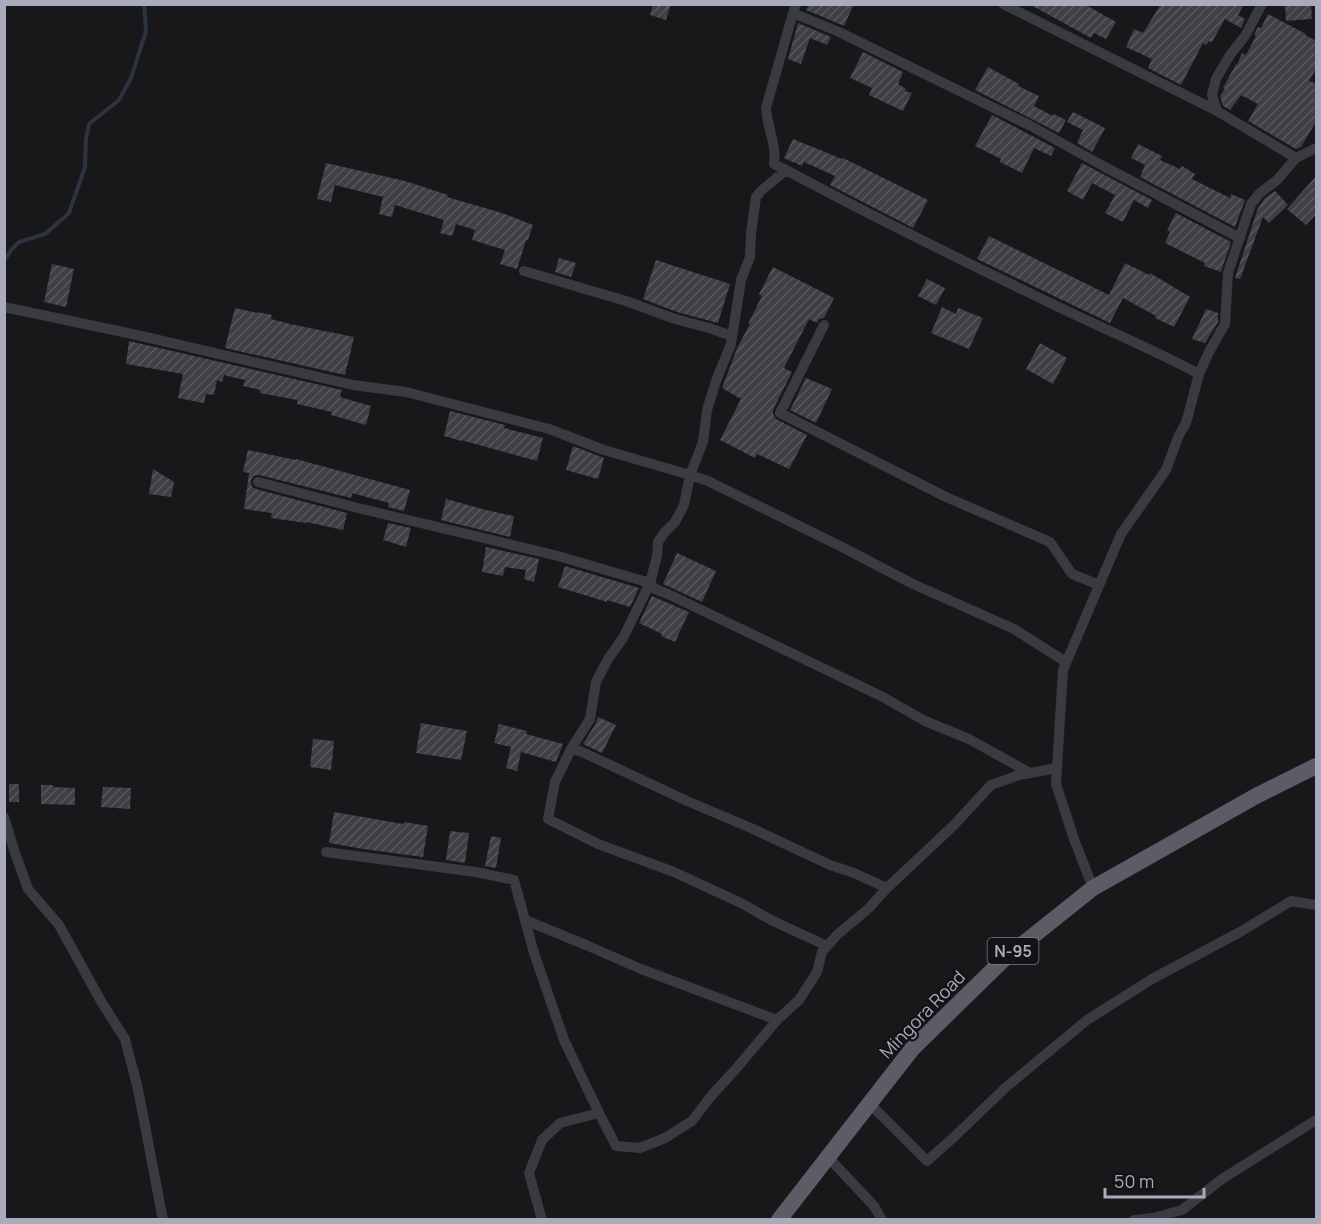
<svg xmlns="http://www.w3.org/2000/svg" width="1321" height="1224" font-family="Manrope,sans-serif">
  <defs>
    <pattern id="building-hatch" width="6" height="6" patternUnits="userSpaceOnUse" patternTransform="scale(1.5)"><rect width="6" height="6" fill="#3f3f45"/><path d="M-1 1l2-2M0 6l6-6M5 7l2-2" fill="none" stroke="#58585e"/></pattern>
  </defs>
  <rect width="100%" height="100%" fill="#18171a"/>
  <g fill="none" stroke-linecap="round" stroke-linejoin="round">
    <path stroke="#2c343f" stroke-width="4" d="M4,261L12,249L19,242L45,234L69,213L85,167L86,139L89,124L119,100L131,78L146,31L144,4"/>
  </g>
  <path fill="url(#building-hatch)" d="M653,4H671L666,20L650,15Z
    M809,4H854L844,26L806,10Z
    M1029,4H1084L1116,22L1106,39L1094,33L1091,38Z
    M1161,4H1244L1238,15L1245,19L1241,28L1225,19L1212,42L1209,41L1206,45L1203,43L1181,85L1148,68L1152,59L1126,47L1134,29L1143,33Z
    M1285,4H1311L1312,19L1286,21Z
    M1268,14L1306,34L1305,35L1317,41V67L1309,81L1317,84V120L1301,147L1296,149L1248,121L1258,104L1241,95L1230,110L1223,106L1220,96L1225,89L1223,88L1236,64L1237,65L1242,53L1246,55L1256,36L1254,35L1258,27L1261,28Z
    M798,23L831,37L827,45L810,38L801,64L788,59Z
    M863,52L903,72L898,84L906,89L905,91L912,93L903,111L869,95L872,88L850,78Z
    M988,67L1019,84L1018,86L1039,96L1034,106L1053,116L1054,114L1066,120L1059,133L975,90Z
    M1073,112L1105,128L1092,152L1077,143L1083,130L1067,122Z
    M992,115L1055,148L1051,156L1034,148L1022,173L1000,162L1001,159L975,146Z
    M793,139L842,159L843,158L928,200L913,228L830,185L835,176L804,162L802,166L784,158Z
    M1138,144L1162,156L1160,160L1180,169L1182,166L1195,174L1192,179L1230,198L1231,194L1245,200L1235,227L1140,177L1145,165L1131,158Z
    M326,163L405,181L448,195L447,197L502,213L533,225L528,240H526L517,269L500,264L505,250L472,240L475,230L456,224L452,236L440,233L444,220L395,205L392,217L379,214L383,197L335,185L331,202L317,199Z
    M1082,163L1152,200L1148,208L1134,200L1123,222L1105,213L1115,195L1092,183L1083,200L1067,191Z
    M1317,175V213L1306,225L1287,209Z
    M1275,191L1288,205L1269,223L1263,217L1240,279L1235,278L1258,208L1265,198Z
    M1176,213L1231,242L1221,272L1204,266L1205,263L1165,243L1170,232L1167,230Z
    M989,236L1109,295L1125,263L1149,275L1150,273L1190,297L1174,327L1155,318L1156,316L1123,298L1110,323L977,259Z
    M559,258L576,263L571,277L555,272Z
    M656,260L730,284L718,323L677,312L643,299Z
    M52,264L74,269L66,307L44,302Z
    M773,267L834,298L824,318L819,319L817,323L809,319L784,368L792,372L773,410V414L776,419L807,435L789,469L757,454L755,458L720,440L741,399L722,388L738,346L750,324H748L762,296L759,294Z
    M927,279L945,288L936,305L918,296Z
    M942,307L956,314L958,308L983,318L969,349L931,333Z
    M235,308L257,313V312L272,315L271,319L290,324L354,337L345,375L225,348Z
    M1206,309L1218,313V322L1205,343L1192,339Z
    M129,341L342,390L340,397L371,406L366,425L331,415L332,412L297,404V400L260,393V390L243,386L245,380L224,375L222,382L217,380L214,395L206,394L204,403L178,398L183,374L126,364Z
    M1040,343L1067,358L1053,384L1026,369Z
    M806,378L832,389L816,423L790,410Z
    M450,411L505,425L504,428L543,438L537,461L461,440V441L444,436Z
    M573,446L604,458L598,479L566,470Z
    M248,450L296,460V459L410,490L404,511L388,507L389,503L352,493L351,498L259,475L253,476L251,481L252,487L256,489L347,513L343,530L306,522V523L271,518L272,513L244,509L249,473L243,472Z
    M153,469L174,482L171,497L149,494Z
    M446,499L486,510L514,516L510,537L441,520Z
    M388,523L411,528L406,547L383,540Z
    M486,547L539,559L534,582L524,579L526,570L505,567L503,576L482,572Z
    M677,553L716,571L702,602L663,584Z
    M565,566L639,588L630,607L607,600V602L558,587Z
    M652,596L689,612L675,642L661,636L662,634L639,623Z
    M598,717L616,725L602,753L583,744L596,723Z
    M421,723L467,731L461,760L416,753Z
    M499,724L527,731L526,734L563,744L556,762L521,752L517,771L506,768L511,747L494,743Z
    M313,739L334,741L331,770L310,767Z
    M9,784H19V802H9Z
    M41,785H53V787L75,788V805L41,804Z
    M103,787L131,788L130,809L101,807Z
    M334,812L403,824L404,822L428,826L423,857L363,849L329,843Z
    M450,831L469,833L465,863L446,860Z
    M491,836L501,838L496,868L485,866Z"/>
  <g fill="none" stroke-linecap="round" stroke-linejoin="round">
    <path stroke="#3a3a41" stroke-width="10" d="M796,4L793,13L839,32L1031,126L1103,166L1240,238
      M1003,4L1217,111
      M1296,158L1316,148
      M786,170L774,164C777,145 767,127 766,108L793,13
      M524,271L626,301L675,319L709,328L732,336
      M4,307L137,335L353,385L406,392L549,429L604,450L690,475L708,481L840,546L913,584L1014,629L1066,662
      M824,325L780,413L946,497L1050,542L1072,574L1099,585
      M258,482L358,508L558,556L650,583L655,589L668,594L883,697L925,721L969,739L1030,773
      M571,749L590,719L596,682L608,659L623,638L650,583L657,556L658,542L664,533L675,522L684,505L690,475L703,442L707,410L716,381L731,344L741,280L750,257L751,234L756,197L761,191L786,170C879,220 973,266 1067,311C1111,332 1156,351 1199,374
      M4,817L15,853L28,889L59,925L102,1003L125,1039L138,1089L163,1220
      M326,852L476,872L514,880L534,953L564,1040L599,1113L616,1146L640,1148L665,1138L692,1121L712,1095L735,1070L777,1020L799,1000L817,972L822,952L837,935L869,908L887,888L953,826L991,785L1019,775L1057,768
      M1093,888L1074,839L1056,784L1063,670L1121,534L1166,470L1179,435L1186,423L1199,374L1209,352L1225,324L1228,273L1251,204L1260,193L1277,180L1296,158L1217,111L1212,95L1216,79L1230,55L1245,36L1262,4
      M525,920L586,945L641,969L777,1020
      M827,946L771,920L743,904L674,872L598,844L548,819L555,782L571,749L580,751L687,801L751,828L830,865L854,873L887,888
      M869,1103L927,1161L953,1138L1005,1088L1087,1020L1152,979L1240,932L1291,901L1316,905
      M828,1157L874,1206L882,1220
      M542,1220L529,1173L542,1140L560,1123L599,1113
      M1134,1220L1153,1218L1182,1210L1222,1179L1316,1120"/>
    <path stroke="#5c5c67" stroke-width="16" d="M779,1220L912,1049L1004,959L1093,888L1256,796L1316,766"/>
  </g>
  <g text-anchor="middle" dominant-baseline="central" stroke-width="4.5" stroke-linejoin="round" paint-order="stroke">
    <rect fill="#131215" stroke="#7b7d89" stroke-width="1.5" x="987.5" y="938" width="51" height="26" rx="4.5"/>
    <g font-size="16" font-weight="bold" fill="#a8abbb">
      <text x="1013" y="951">N-95</text>
    </g>
    <g font-size="18" fill="#a8abbb" stroke="#131215">
      <text transform="translate(922 1014) rotate(-46)">Mingora Road</text>
    </g>
  </g>
  <rect width="1321" height="1224" fill="none" stroke="#a8abbb" stroke-width="12"/>
  <path d="M1105 1188v9h99v-9" fill="none" stroke="#a8abbb" stroke-width="3"/>
  <text x="1114" y="1188" font-size="18" fill="#a8abbb" stroke="#131215" stroke-width="4.5" paint-order="stroke">50 m</text>
</svg>
